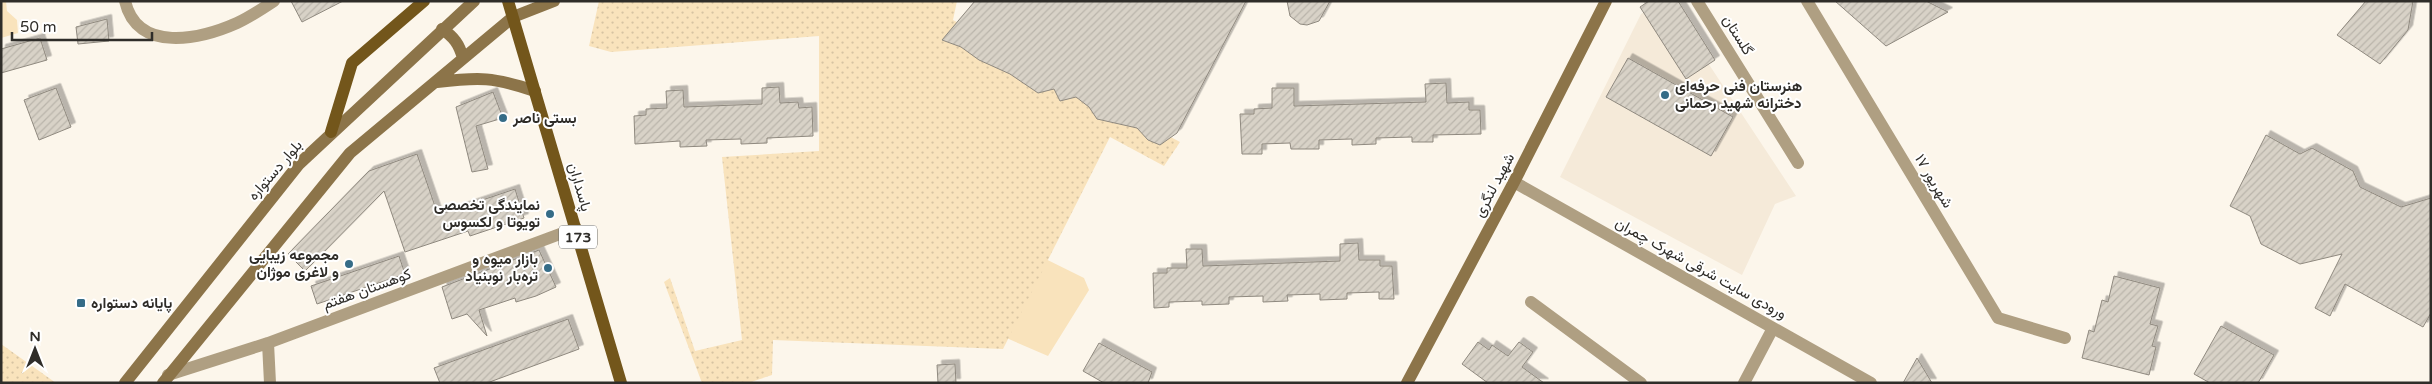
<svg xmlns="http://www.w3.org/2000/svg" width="2432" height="384" font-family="'Varela Round',Vazirmatn,sans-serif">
  <defs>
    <pattern id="garden-dots" width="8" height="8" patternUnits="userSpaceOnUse" patternTransform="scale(1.25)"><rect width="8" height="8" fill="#f9e3bc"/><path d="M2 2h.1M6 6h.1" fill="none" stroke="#d6c3a2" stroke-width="1.8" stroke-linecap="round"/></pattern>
    <pattern id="building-hatch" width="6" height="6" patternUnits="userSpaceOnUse" patternTransform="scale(1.25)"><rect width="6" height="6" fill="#d8d2c7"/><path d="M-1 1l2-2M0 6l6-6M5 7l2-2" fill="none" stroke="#bab5ab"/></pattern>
    <filter id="shadow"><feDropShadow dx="4.5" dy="-4.5" stdDeviation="0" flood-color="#0004"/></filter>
  </defs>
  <rect width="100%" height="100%" fill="#fcf6eb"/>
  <path fill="#f5ead9" d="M1660,1H1667L1796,196L1775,204L1742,275L1560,177L1641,14Z"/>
  <path fill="#f9e3bc" d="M1,1H6L7,11L17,20L18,33L1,38Z
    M995,234L1084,278L1089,290L1048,356L988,330Z"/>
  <path fill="url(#garden-dots)" d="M599,1H957L953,20L1180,142L1164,166L1110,137L1003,349L773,340L772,375L748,383H702L664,282L670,278L695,351L742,340L722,157L819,151V36L611,52L589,46Z
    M1,344L56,383H1Z"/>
  <path fill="url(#building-hatch)" stroke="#8f897f" filter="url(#shadow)" d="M291,1H343L302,22Z
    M975,1H1246L1177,133L1160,145L1148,140L1137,128L1097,119L1089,107L1076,97L1060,101L1054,89L1038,93L1010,74L979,60L961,47L942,40Z
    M1287,1H1330L1319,21L1307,25L1300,24L1290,16Z
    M1649,1H1678L1715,60L1686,79L1640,7Z
    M1835,1H1926L1948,12L1886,46Z
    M2366,1H2413L2408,30L2380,64L2337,35Z
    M107,19L109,41L78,44L76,27Z
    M40,38L47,60L1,73V49Z
    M1628,58L1733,117L1711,156L1606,97Z
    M1446,83L1447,103L1469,102V110H1480L1481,134L1433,135V142H1412V137L1376,138V144L1352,145V139L1319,140V149H1291L1290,143L1262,144V154H1242L1240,114H1254V109L1272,108V88H1294V106L1426,102L1425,84Z
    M779,87L780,103L798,102L799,108L812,107L813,136L767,138V143L741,144V139L706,140L707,146L680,147V141L635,144L634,116L646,115V109L667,108L666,91L683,90L684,107L762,104V88Z
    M56,88L71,127L39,140L24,100Z
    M493,92L503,118L476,126L488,169L472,172L456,107Z
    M2266,135L2300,154L2312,148L2353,171L2360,187L2401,207L2431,198V313L2423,327L2345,284L2330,316L2315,308L2342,254L2300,264L2261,244L2250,216L2230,206Z
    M417,154L438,215L515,189L524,218L470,236L468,231L405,252L384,191L305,271L288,254L369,171Z
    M1358,243L1359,260H1380V266H1392L1394,299H1379V292L1347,293V299L1320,300V294L1287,295L1288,301L1263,302V296L1229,297V304L1202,305V301L1169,302V307L1154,308L1153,273H1167V268H1187L1186,249H1202L1203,266L1340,261V244Z
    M539,250L556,287L536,296L516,302L515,298L479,310L487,336L467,314L452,319L442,287Z
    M399,256L405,274L317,304L311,286Z
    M2114,276L2160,288L2150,324L2158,326L2152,346L2156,347L2149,375L2082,358L2089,330L2094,332L2102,300L2108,302Z
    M568,319L579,349L487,383H440L434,368Z
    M2221,326L2274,355L2258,383H2210L2194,374Z
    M1478,342L1489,350L1492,345L1508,356L1519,342L1533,352L1522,367L1544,383H1488L1462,364Z
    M1099,343L1152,372L1148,383H1104L1083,371Z
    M1917,358L1932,383H1903Z
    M955,364L956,383H938L937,365Z"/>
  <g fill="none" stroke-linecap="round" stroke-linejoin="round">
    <path stroke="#af9f82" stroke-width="12" d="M125,1C137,54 201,39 237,23C250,17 262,9 274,1
      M1697,1L1798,163
      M1807,1L1998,318L2065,338
      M1514,182L1871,383
      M1531,302L1641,383
      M268,343L270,383
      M168,375L268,343L576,228
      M1744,383L1773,328"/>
    <path stroke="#8c7449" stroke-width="12" d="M442,29C454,37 459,44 463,58
      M437,82C480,77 493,77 535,91
      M125,383L299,164L474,1
      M163,383L350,153L513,17L554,1
      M1407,383L1514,182L1606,1"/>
    <path stroke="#73561b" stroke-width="12" d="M508,1L621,383
      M331,132L352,63L424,1"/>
  </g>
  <g fill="#356c87" stroke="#fff" stroke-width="2">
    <circle cx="1665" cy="95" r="5"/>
    <circle cx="503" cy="118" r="5"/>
    <circle cx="550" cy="214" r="5"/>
    <circle cx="349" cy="264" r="5"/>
    <circle cx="548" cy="268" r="5"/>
    <rect x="76" y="298" width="10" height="10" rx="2.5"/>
  </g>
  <g text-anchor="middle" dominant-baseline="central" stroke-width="4" stroke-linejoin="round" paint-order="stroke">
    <rect fill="#fff" stroke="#6d6c69" stroke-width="1" x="559" y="225.5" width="38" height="23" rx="4"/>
    <g font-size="14" font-weight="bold" fill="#2f2d29">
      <text x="578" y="237">173</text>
    </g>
    <g font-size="15" fill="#2f2d29" stroke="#fff">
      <text transform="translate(1738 35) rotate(58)">گلستان</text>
      <text transform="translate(275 170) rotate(-49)">بلوار دستواره</text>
      <text transform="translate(1934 181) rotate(59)">۱۷ شهریور</text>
      <text transform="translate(1494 185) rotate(-62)">شهید لنگری</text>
      <text transform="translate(580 187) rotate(74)">پاسداران</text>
      <text transform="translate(1701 268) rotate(29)">ورودی سایت شرقی شهرک چمران</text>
      <text transform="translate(367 289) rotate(-20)">کوهستان هفتم</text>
    </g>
    <g font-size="15" font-weight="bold" fill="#2f2d29" stroke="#fff" text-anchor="start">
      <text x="1675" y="86">هنرستان فنی حرفه‌ای<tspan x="1675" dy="17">دخترانه شهید رحمانی</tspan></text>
      <text x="513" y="118">بستی ناصر</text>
      <text x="540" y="205" text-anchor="end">نمایندگی تخصصی<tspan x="540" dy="17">تویوتا و لکسوس</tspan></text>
      <text x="339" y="255" text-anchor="end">مجموعه زیبایی<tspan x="339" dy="17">و لاغری موژان</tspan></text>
      <text x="538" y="259" text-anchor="end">بازار میوه و<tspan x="538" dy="17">تره‌بار نوبنیاد</tspan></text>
      <text x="91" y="303">پایانه دستواره</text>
    </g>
  </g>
  <rect width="2432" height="384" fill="none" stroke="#2f2d29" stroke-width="5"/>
  <g transform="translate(35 349)" stroke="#ffffff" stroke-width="4" paint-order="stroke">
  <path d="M0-4L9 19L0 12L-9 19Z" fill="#2f2d29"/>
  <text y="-8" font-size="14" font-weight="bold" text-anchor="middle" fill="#2f2d29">N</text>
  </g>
  <path d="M12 32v8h140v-8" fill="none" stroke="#2f2d29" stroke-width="2.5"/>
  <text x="20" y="32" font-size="15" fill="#2f2d29" stroke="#ffffff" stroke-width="4" paint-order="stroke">50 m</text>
</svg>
